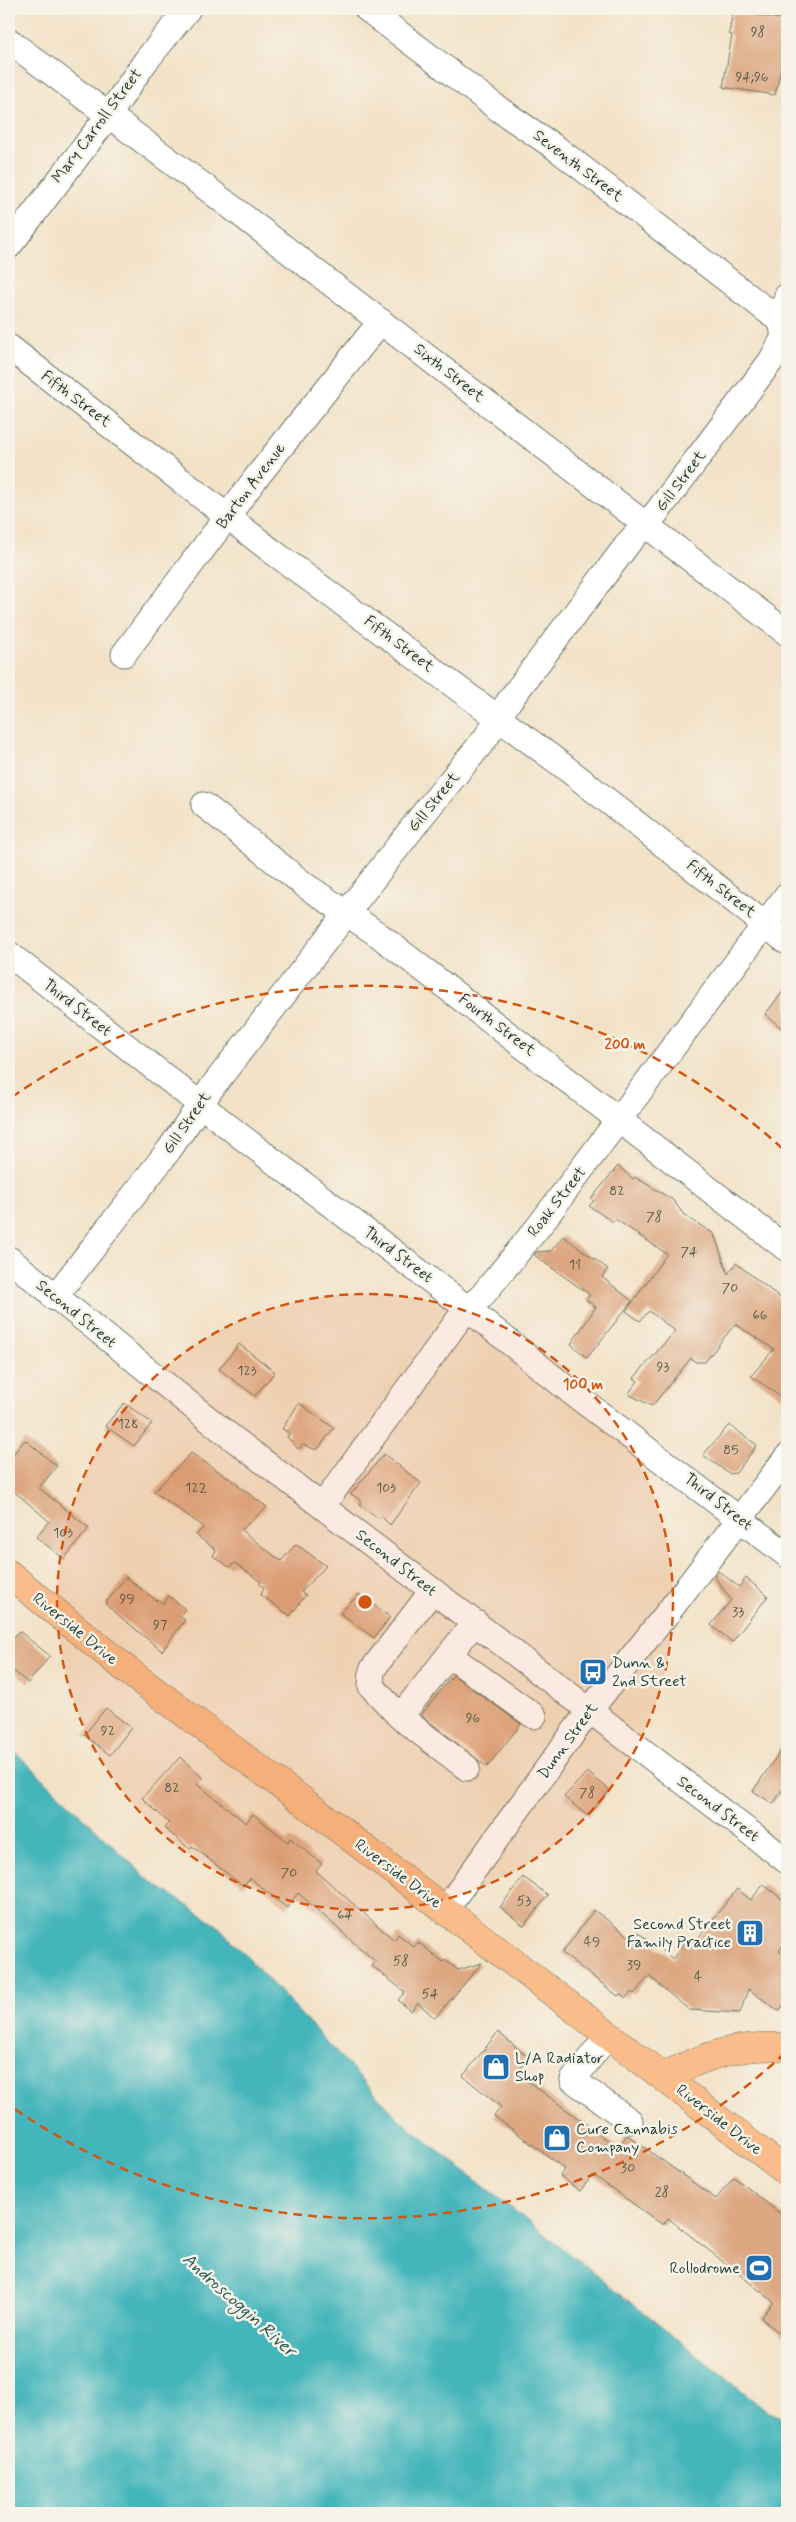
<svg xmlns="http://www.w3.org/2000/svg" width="796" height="2522" font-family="Mynerve,sans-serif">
  <rect width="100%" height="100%" fill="#f7f3e8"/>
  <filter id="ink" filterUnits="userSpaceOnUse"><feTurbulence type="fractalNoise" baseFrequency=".02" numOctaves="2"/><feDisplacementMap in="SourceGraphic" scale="10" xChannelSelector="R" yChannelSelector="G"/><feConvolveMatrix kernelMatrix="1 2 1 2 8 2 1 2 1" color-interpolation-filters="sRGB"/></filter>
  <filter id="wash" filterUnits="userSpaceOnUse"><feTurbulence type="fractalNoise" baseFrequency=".0096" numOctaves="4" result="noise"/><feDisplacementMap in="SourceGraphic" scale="20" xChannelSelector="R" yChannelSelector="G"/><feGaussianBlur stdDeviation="1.12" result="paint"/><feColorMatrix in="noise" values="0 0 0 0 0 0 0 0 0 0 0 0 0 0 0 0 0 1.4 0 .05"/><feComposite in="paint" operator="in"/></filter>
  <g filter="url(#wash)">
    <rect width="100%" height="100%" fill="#f3e2c8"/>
    <path fill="#45b5bc" stroke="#327978" d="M9,1746L150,1881L217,1925L400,2120L769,2412L787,2419V2513H9Z"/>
    <g id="blocks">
      <path fill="#dca781" d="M733,11L787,20V41L775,95L723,87L732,35L729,34Z
        M787,987V1033L765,1014Z
        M618,1166L633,1179L635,1177L673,1200L684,1215L714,1234L728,1274L736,1263L787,1303V1401L751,1376L774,1349L735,1324L705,1362H695L691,1358L652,1406L628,1394L638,1381L634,1378L675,1331L649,1311L640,1321L626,1311L667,1254L615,1219L613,1222L589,1206L594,1201L591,1199Z
        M563,1236L608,1269L602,1277L632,1301L587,1358L571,1344L596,1307L586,1300L590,1295L534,1255L536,1252L551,1251Z
        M239,1344L275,1372L255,1396L219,1369Z
        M124,1403L152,1423L134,1446L105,1426Z
        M299,1403L334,1428L317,1450L303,1445L298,1449L287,1437L290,1433L282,1429Z
        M729,1425L757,1445L736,1473L730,1474L703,1455Z
        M25,1440L57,1466L39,1488L89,1528L64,1559L36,1537L49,1521L9,1487V1459Z
        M191,1453L238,1484L237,1485L267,1507L241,1530L281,1561L296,1544L326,1566L301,1592L306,1595L290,1616L261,1595L264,1587L259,1584L261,1582L235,1563L229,1567L213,1556L216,1550L196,1535L204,1527L154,1492Z
        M384,1454L421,1483L390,1525L382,1517L378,1518L360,1505V1500L351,1494Z
        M718,1571L739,1587L746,1578L768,1596L732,1642L711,1625L731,1600L714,1576Z
        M126,1577L157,1601L158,1599L163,1604L169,1596L185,1609L179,1616L185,1620L162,1651L105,1604Z
        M359,1594L390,1617L374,1638L340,1613Z
        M19,1631L50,1656L28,1683L9,1667V1643Z
        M453,1675L521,1724L487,1767L421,1715Z
        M106,1708L131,1728L110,1755L84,1735Z
        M787,1741V1783L773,1804L753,1791Z
        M180,1757L203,1778L197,1784L246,1823L253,1814L288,1842L290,1838L322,1864L316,1871L394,1940L398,1934L414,1947L418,1942L443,1962L445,1960L458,1970L482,1963L435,2018L418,2003L411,2011L398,2000L405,1992L372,1966L376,1962L298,1893L287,1908L250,1878L243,1886L192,1846L190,1849L164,1828L169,1823L142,1798Z
        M587,1772L610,1790L588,1816L564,1797Z
        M523,1877L548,1895L524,1926L500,1907Z
        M763,1884L787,1903V1940L779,1951L787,1958V2000L779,2011L748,1989L740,2013L689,2010L649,1976L634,1994L631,1992L626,1998L620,1994L618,1996L562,1953L594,1910L631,1938L636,1931L673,1959L684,1942L690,1948L737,1889L751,1900Z
        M498,2032L529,2058L517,2073L618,2148L627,2135L716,2199L734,2177L787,2219V2339L761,2318L774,2302L668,2218L663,2225L593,2175L580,2191L560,2176L565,2169L494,2116L501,2107L463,2076Z"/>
    </g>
  </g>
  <g filter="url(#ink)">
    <use href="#blocks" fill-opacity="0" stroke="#697768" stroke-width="1"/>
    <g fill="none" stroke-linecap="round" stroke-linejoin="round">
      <defs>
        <path id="minor" d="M367,9L500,110L556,148L787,326
          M9,41L209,190L787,633
          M9,246L108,116L145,62L188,9
          M9,347L273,552L562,765L787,942
          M124,654L256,478L381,321
          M204,805L306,886L376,933L787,1249
          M9,954L243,1138L467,1308L571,1392L787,1555
          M9,1259L222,1430L787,1861
          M54,1298L169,1150L213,1086L424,813L485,739L509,701L630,541L657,512L771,361L784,337L781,321L787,296
          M323,1505L467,1308L481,1297L539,1226L787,895
          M432,1591L372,1670L371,1686L400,1717L467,1768
          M449,1655L534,1716
          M400,1717L475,1622
          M445,1910L589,1711L669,1611L787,1457
          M608,2035L573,2080L630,2121"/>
        <path id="major" d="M9,1574L132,1674L304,1802L787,2172
          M663,2077C706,2055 738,2044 787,2047"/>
      </defs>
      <use href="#minor" stroke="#697768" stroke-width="27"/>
      <use href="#major" stroke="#697768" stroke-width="29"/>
      <use href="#minor" stroke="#fff" stroke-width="25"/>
      <use href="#major" stroke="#f9bc8a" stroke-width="28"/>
    </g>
  </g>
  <circle cx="365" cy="1602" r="308" fill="#d45610" fill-opacity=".12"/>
  <g fill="none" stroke="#d45610" stroke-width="2.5" stroke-dasharray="9 6">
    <circle cx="365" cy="1602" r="308"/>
    <path d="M785 2053A616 616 0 0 1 12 2107M12 1097A616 616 0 0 1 785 1151"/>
  </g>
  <defs>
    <symbol id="bus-square" viewBox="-11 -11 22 22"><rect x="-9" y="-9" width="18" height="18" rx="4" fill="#1f6fb2" stroke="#f7f3e8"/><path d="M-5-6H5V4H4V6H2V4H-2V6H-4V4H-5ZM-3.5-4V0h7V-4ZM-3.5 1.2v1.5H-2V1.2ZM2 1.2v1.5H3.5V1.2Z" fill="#fff"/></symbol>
    <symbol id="building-square" viewBox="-11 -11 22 22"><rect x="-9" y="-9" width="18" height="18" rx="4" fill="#1f6fb2" stroke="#f7f3e8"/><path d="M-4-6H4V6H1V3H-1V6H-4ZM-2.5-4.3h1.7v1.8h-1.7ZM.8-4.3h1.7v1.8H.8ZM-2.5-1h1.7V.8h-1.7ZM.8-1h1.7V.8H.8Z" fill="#fff"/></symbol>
    <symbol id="shop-square" viewBox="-11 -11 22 22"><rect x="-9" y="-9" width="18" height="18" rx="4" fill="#1f6fb2" stroke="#f7f3e8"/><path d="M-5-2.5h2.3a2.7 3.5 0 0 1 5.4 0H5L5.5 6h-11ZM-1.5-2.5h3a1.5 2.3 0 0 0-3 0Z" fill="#fff"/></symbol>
    <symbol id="stadium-square" viewBox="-11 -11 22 22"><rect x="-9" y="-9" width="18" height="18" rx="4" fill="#1f6fb2" stroke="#f7f3e8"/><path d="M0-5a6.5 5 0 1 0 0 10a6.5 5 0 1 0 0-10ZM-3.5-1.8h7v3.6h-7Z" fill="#fff"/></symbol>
  </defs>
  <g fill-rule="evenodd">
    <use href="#bus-square" x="577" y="1656" width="32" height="32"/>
    <use href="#building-square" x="734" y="1917" width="32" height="32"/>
    <use href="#shop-square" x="480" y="2051" width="32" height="32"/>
    <use href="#shop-square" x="541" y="2122" width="32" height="32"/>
    <use href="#stadium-square" x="743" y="2252" width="32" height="32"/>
  </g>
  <g text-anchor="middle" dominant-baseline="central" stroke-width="5" stroke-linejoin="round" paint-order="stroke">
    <g font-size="14" fill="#4e5847">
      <text x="758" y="32">98</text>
      <text x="752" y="77">94;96</text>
      <text x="617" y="1191">82</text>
      <text x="654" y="1217">78</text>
      <text x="689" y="1252">74</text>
      <text x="575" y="1265">11</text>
      <text x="730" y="1288">70</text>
      <text x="760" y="1315">66</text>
      <text x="663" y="1367">93</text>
      <text x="247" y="1371">123</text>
      <text x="128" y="1424">128</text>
      <text x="731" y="1450">85</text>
      <text x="196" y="1488">122</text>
      <text x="386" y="1488">103</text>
      <text x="63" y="1533">103</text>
      <text x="127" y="1599">99</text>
      <text x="738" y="1612">33</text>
      <text x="160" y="1625">97</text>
      <text x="473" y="1718">96</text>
      <text x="108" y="1731">92</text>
      <text x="172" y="1788">82</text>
      <text x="587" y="1793">78</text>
      <text x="289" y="1873">70</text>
      <text x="524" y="1901">53</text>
      <text x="345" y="1915">64</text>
      <text x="592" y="1942">49</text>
      <text x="401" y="1961">58</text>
      <text x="634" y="1965">39</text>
      <text x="698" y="1977">4</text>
      <text x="430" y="1994">54</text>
      <text x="628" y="2168">30</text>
      <text x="662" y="2192">28</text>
    </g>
    <g font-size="16" fill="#1f3d34" stroke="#f7f3e8">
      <text transform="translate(97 126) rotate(-53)">Mary Carroll Street</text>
      <text transform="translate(578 166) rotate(37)">Seventh Street</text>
      <text transform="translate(449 373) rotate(38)">Sixth Street</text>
      <text transform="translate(76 399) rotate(37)">Fifth Street</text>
      <text transform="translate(681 481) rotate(-53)">Gill Street</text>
      <text transform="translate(251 486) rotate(-53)">Barton Avenue</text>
      <text transform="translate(399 644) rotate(37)">Fifth Street</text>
      <text transform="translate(434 802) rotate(-51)">Gill Street</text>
      <text transform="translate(721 889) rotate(38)">Fifth Street</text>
      <text transform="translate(77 1008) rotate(38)">Third Street</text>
      <text transform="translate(497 1025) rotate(37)">Fourth Street</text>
      <text transform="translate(187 1123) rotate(-55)">Gill Street</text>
      <text transform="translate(557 1202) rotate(-52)">Roak Street</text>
      <text transform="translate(398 1255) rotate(37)">Third Street</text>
      <text transform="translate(76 1314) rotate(39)">Second Street</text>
      <text transform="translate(718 1502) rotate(38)">Third Street</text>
      <text transform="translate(396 1563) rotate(38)">Second Street</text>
      <text transform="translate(75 1629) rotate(39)">Riverside Drive</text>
      <text transform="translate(568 1741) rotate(-54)">Dunn Street</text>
      <text transform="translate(718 1809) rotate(37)">Second Street</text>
      <text transform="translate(398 1874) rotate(37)">Riverside Drive</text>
      <text transform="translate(719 2120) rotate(38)">Riverside Drive</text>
    </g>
    <g font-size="16" fill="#1f3d34" stroke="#f7f3e8" text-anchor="start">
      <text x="612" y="1663">Dunn &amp;<tspan x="612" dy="18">2nd Street</tspan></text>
      <text x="731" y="1924" text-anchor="end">Second Street<tspan x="731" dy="18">Family Practice</tspan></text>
      <text x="515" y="2058">L/A Radiator<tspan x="515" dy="18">Shop</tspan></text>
      <text x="576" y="2129">Cure Cannabis<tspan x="576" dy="18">Company</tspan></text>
      <text x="740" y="2268" text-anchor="end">Rollodrome</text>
    </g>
    <g font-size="18" font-style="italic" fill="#285b56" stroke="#f7f3e8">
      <text transform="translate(239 2305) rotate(42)">Androscoggin River</text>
    </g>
  </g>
  <circle cx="365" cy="1602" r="8" fill="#d45610" stroke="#f7f3e8" stroke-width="2.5"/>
  <g font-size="15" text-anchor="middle" font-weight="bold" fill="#d45610" stroke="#f7f3e8" stroke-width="5" stroke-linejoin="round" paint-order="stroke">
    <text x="625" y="1049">200 m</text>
    <text x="583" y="1389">100 m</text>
  </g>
  <rect width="796" height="2522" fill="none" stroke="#f7f3e8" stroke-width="30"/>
</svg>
